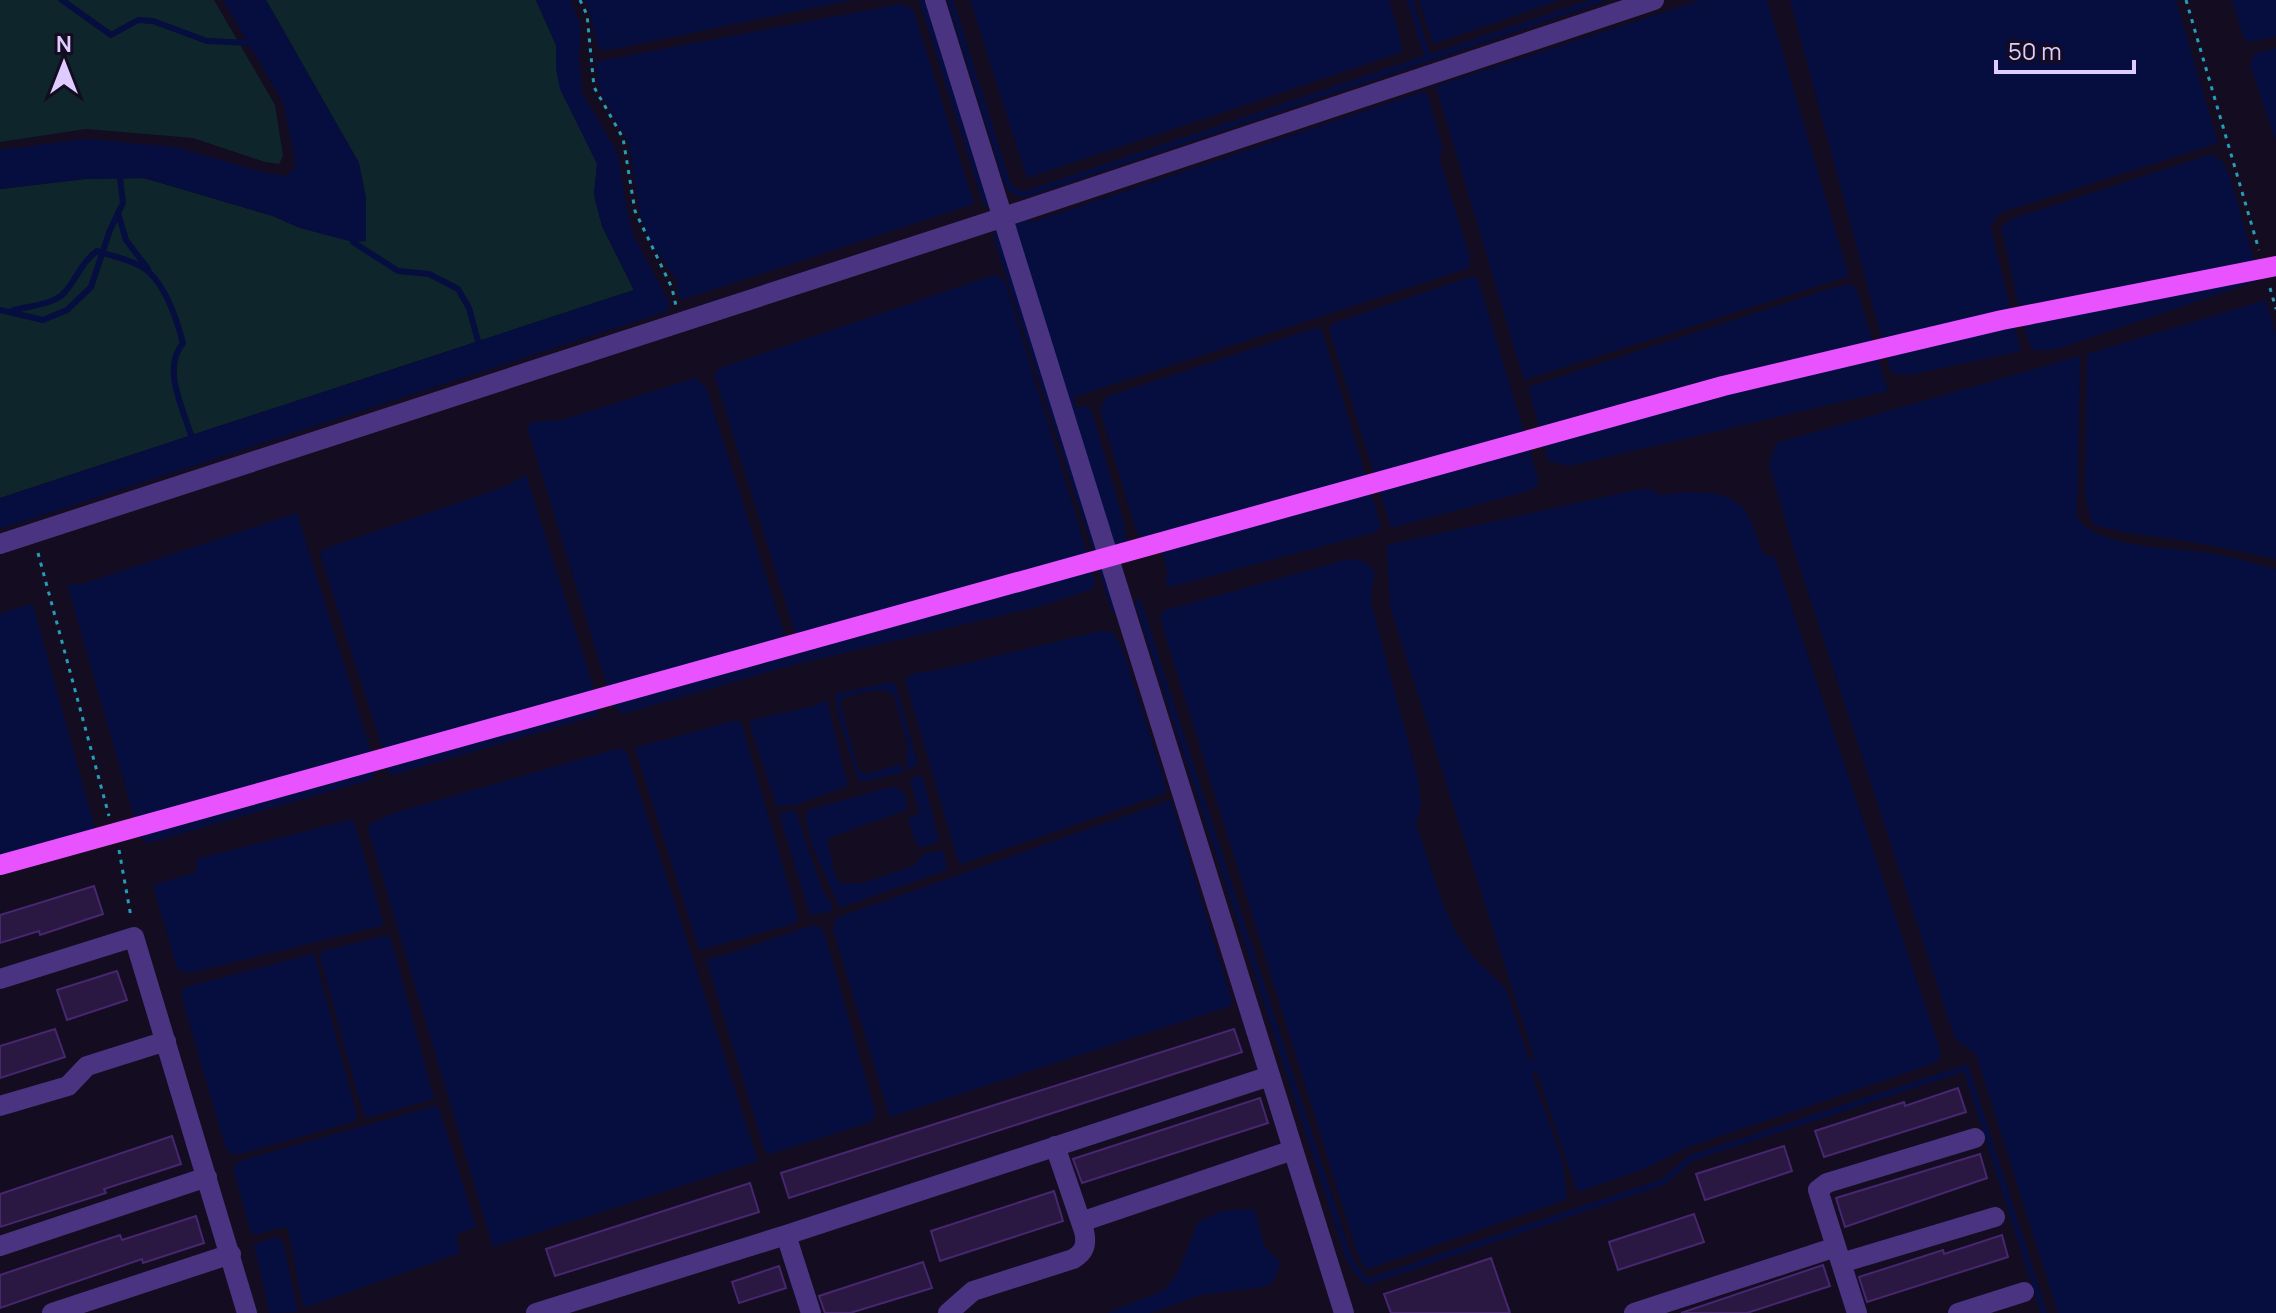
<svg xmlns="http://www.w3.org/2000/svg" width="2276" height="1313" font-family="Manrope,sans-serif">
  <rect width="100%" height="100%" fill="#140c20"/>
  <path fill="#0e252b" d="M0,0H214L275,105L283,156L279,164L265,162L193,138L86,129L0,142Z
    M266,0H536L556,45V68L597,164L594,195L602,226L634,290L0,498V189L85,179L144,178L273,216L300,228L366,240L359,163Z"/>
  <path fill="#060d3f" d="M223,0H266L359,163L366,197V241L353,242L300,228L273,216L144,178L85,179L0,189V150L85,139L175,147L266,173L287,176L296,166L284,104Z
    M536,0H570L581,26L579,57L582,93L618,154L628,216L634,236L669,302L668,311L0,529V498L634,290L602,226L594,195L597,164L560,89L556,68V45Z
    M585,0H852L604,51L599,48C593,32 593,16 585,0Z
    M970,0H1389L1400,37L1402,52L1027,178Z
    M1419,0H1560L1433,44Z
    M1701,0H1767L1849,276L1524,380L1436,86Z
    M1790,0H2176L2218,143L2000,213L1990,226L2021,351L1910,375L1891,373Z
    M2232,0H2276V36L2250,42L2244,39Z
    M901,4L913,9L974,204L681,300L677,290L678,282L651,243L640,215L629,144L600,92L595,62Z
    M2276,48V141L2250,65L2254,54Z
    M1421,92L1427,93L1442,146L1440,161L1470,257L1469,268L1074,397L1076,408L1088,406L1092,412L1123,520L1127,542L1115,555L1013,221L1019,218L1033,222Z
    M2212,154L2223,162L2229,174L2260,280L2054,350H2032C2017,311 2012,268 2001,227L2014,218Z
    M994,275L1000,276L1006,284L1095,579L1093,589L1045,605L793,665L626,713L618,712L613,705L527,427L533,422L562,420L695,378L706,387L791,655H796L800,649L714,374L720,368Z
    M1473,276L1478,279L1538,478V485L1529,491L1391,528L1329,329L1334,323Z
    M1851,284L1857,291L1888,391L1569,466L1548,461L1528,387L1832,288Z
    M2266,300L2276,336V559L2204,544L2124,532L2094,525L2088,511L2085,493L2087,354Z
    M1319,327L1323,334L1381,526L1376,532L1170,587L1165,583L1168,575L1161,546L1142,542L1138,536L1100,410L1106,397Z
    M2080,356L2077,517C2094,548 2175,548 2208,553C2231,556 2254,564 2276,569V1313H2058L1976,1054L1955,1039L1794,550L1769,464L1776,443Z
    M526,475L595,692L599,715L393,775L388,774L384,753L320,554L324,549L504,487Z
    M1640,489H1651L1659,495C1685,492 1725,487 1744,509C1752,519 1758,543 1764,555L1775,557L1941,1052L1939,1059L1932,1064L1688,1147L1642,1170L1577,1192L1537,1072L1532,1074L1563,1162L1567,1199L1368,1269L1364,1267L1358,1255L1161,621L1162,611L1349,559L1367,562L1375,573L1370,599L1418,778L1421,804L1416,824L1443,904L1454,929L1472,956L1506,989L1530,1061L1534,1057L1390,607L1387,545Z
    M297,513L374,762V779L148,843L140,837L67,584H82Z
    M27,605H33L96,832L0,871V614Z
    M1101,631L1112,632L1122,647L1164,779L1166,793L962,864L958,861L905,679L915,673L938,670Z
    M892,682L895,684L918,764L908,770L906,760L908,746L894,695C881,685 859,694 844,697L840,703L859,771L867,774L901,764L903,769L901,773L861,782L858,779L840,722L835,694Z
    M822,701L827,702L848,786L798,804L777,807L750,725L751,720L814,706Z
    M733,721L740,722L742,725L798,919L796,923L699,950L635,748Z
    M616,749H623L627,754L758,1161L493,1247L369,832V824L397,812Z
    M922,775L939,841L921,848L916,843L908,819L918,814L919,811L910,781L912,778Z
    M895,786L905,794L907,810L833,836L827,841L836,878L842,884L863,883L913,866L924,854L943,850L947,870L840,908L812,846L805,815L811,809Z
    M1171,800L1232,1001L1230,1006L890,1117L833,930L836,918Z
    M795,810L822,888L833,907L830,912L810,915L780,817L781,813Z
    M349,820L354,821L384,925L194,972L185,973L177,968L153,885L197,872L196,861L200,858Z
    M813,925L820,927L825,935L876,1115L871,1122L770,1154L765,1151L706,959L722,956Z
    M385,936H389L392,942L434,1099L367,1118L362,1110L320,957L323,951Z
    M312,954L315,957L356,1112V1121L241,1154H231L225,1146L181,994L183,988Z
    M434,1106L439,1108L476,1227L456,1235L460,1253L307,1307L303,1306L288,1229L283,1227L254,1235L251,1232L233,1168L237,1163L246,1159Z
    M1246,1209H1255L1264,1246L1280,1262L1275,1280L1264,1287L1200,1295L1150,1313H1107L1165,1290L1178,1272L1198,1222L1222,1211Z
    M274,1237L283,1241L297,1307V1312L270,1313L254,1245Z"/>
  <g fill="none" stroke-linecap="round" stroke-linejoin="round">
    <path stroke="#060d3f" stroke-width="6" d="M62,0L111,35L138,20L153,21L207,41L250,43
      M922,0L986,203
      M950,0L1007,182L1011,189L1023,195L1600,0
      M1410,0L1428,58
      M118,213L126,240L148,269
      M996,235L1114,609
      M353,242L398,271L429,274L458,289L469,308L478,341
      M0,310L43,320L67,310L91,287L110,230L123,203L120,178
      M11,311C27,306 54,305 65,292C78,277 80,264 97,251C114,257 138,261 150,273C167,290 177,320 183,343C162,368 182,406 191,435
      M1138,602L1348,1255L1356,1270L1367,1282L1663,1182L1691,1158L1966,1068L2044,1313"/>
  </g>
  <path fill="#2a1742" stroke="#472770" stroke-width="2" d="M94,886L103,914L40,935L39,931L0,943V915Z
    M117,971L127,1000L67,1020L57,990Z
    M55,1029L65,1057L0,1078V1046Z
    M1234,1029L1242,1052L789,1198L781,1173Z
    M1958,1088L1966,1112L1824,1157L1815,1131L1904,1102L1905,1106Z
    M1260,1098L1268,1123L1082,1183L1073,1159Z
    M172,1136L181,1164L104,1189L106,1193L0,1227V1194Z
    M1784,1146L1792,1171L1705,1200L1696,1174Z
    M1980,1154L1987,1178L1845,1227L1836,1198Z
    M750,1183L759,1212L555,1276L546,1249Z
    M1054,1191L1063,1221L940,1261L931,1231Z
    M1694,1214L1704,1242L1618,1270L1609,1242Z
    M196,1216L204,1243L143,1263L142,1259L0,1308V1275L120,1235L122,1240Z
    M2002,1235L2008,1257L1867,1302L1859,1277L1943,1250L1944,1254Z
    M1491,1258L1510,1313H1391L1384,1294Z
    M923,1262L932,1288L850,1313H825L819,1296Z
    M1823,1265L1830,1286L1747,1313H1681Z
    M779,1266L786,1288L739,1303L732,1282Z"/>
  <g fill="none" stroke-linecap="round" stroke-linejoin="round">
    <path stroke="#279cb7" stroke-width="3" stroke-dasharray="4 6" stroke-linecap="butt" d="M580,0L587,15L594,87L623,138L635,211L672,288L676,306
      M2186,0L2259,250
      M2270,288L2276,309
      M38,553L109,816
      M119,850L131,917"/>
    <path stroke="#4a3482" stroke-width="20" d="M935,0L1344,1313
      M0,544L1004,217L1654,0
      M0,979L134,937L247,1313
      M0,1106L68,1086L87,1066L166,1041
      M1081,1222L1293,1150
      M786,1235L811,1313
      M0,1246L207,1177
      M1841,1263L1995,1217
      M52,1313L231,1254
      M536,1313L786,1235L1270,1076
      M948,1313L973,1291L1073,1259C1085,1252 1087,1244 1084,1231L1055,1146
      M1634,1313L1836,1247
      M1857,1313L1818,1190L1827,1183L1975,1138
      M1958,1313L2024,1292"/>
    <path stroke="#e952ff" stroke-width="20" d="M0,865L1723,386L2002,320L2276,266"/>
  </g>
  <g transform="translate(64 64)" stroke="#140c20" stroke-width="6" paint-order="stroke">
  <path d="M0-6L14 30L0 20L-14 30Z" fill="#decbff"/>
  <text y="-12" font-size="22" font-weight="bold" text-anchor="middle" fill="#decbff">N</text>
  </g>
  <path d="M1996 60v12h138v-12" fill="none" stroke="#decbff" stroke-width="4"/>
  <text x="2008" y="60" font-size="24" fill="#decbff" stroke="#140c20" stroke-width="6" paint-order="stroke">50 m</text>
</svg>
